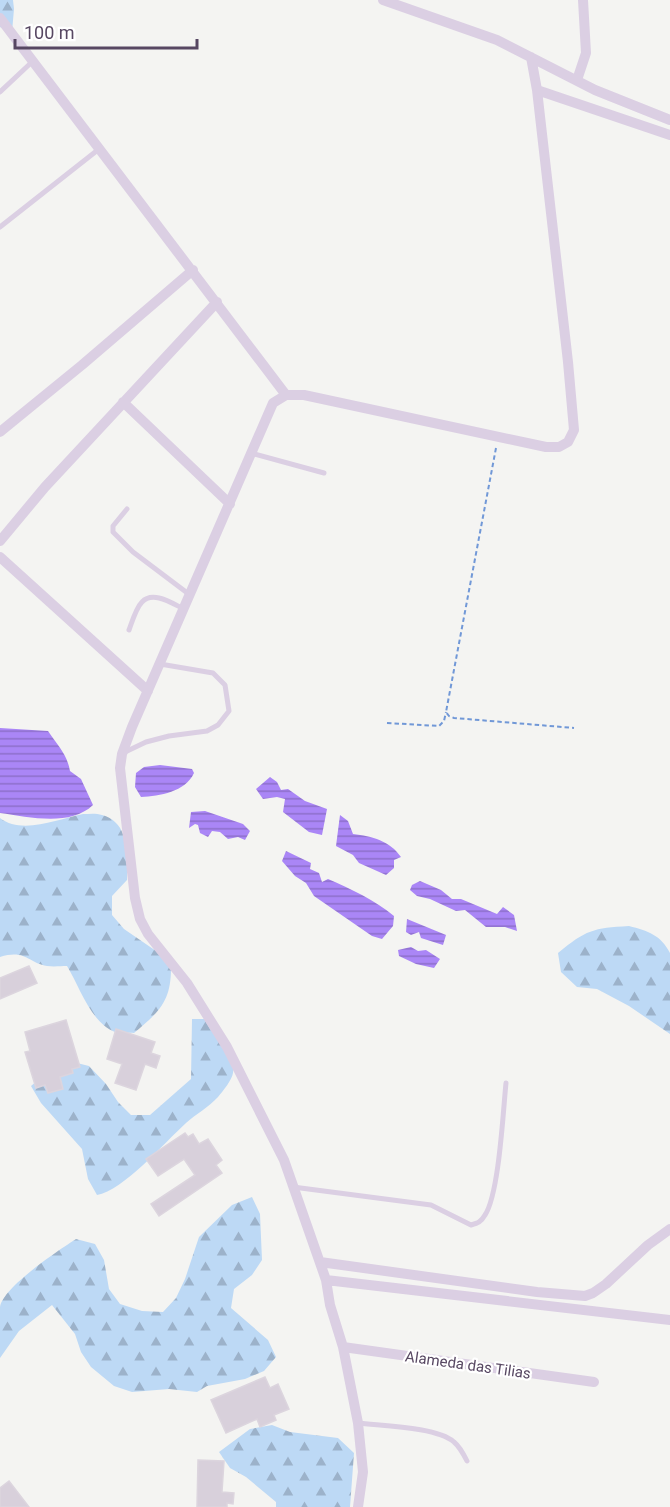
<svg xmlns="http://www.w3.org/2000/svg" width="670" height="1507" font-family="Roboto,sans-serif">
  <defs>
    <pattern id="forest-firs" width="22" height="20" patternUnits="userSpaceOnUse" patternTransform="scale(1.5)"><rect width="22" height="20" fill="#bdd9f5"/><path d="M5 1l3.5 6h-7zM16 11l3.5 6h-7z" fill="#9cb2ca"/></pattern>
    <pattern id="water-rules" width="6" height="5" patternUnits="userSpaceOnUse" patternTransform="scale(1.5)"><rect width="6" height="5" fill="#aa86f6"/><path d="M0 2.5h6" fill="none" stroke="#8d6fcb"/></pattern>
  </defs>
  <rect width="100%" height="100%" fill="#f4f4f2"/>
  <path fill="url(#forest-firs)" d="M0,0H13L14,9L12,32L0,27Z
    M83,814C89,814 96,813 102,815C131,823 127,857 127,880L112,896V915L124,929L159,953L171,968C171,1002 159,1012 134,1033C129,1032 120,1034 115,1032C90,1022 80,987 67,966C61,966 54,967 47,966C28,963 26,949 0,957V818C22,835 58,819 83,814Z
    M629,926C648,931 661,935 670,953V1034L629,1006L597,989L577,987L561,972L558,953C586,930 593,928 629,926Z
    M192,1019H211C223,1037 236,1051 233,1073C232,1080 223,1091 218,1097C209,1107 196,1114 186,1123C165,1142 123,1191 97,1195L88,1179L82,1149L41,1103L31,1086L45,1074L69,1061L89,1066L106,1084L118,1102L131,1115H150L191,1079Z
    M252,1197L260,1214L262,1260L252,1275L234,1289L231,1308L268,1340L276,1357L264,1371L245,1379L207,1386L197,1392L169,1389L132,1392L114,1386L91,1367L81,1352L75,1334L52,1305L19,1331L0,1358C0,1342 0,1323 0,1307C3,1287 59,1250 76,1239L95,1244L104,1260L109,1289L120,1304L142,1311L163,1312L176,1298L185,1279L199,1237L232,1205Z
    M272,1425L290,1432L338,1438L354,1453L350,1507H276V1502L246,1477L230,1468L219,1452L250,1429Z"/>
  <path fill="url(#water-rules)" d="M0,728L48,731C58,746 67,754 70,771L81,779L93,805C70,827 29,817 0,813Z
    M160,765L192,769L194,773C185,792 160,796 141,797L135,787L136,773L144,767Z
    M270,777L277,782L281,790L288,789L305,801L327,809L322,835L309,832L283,812L285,799L277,797L263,799L256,789Z
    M205,811L243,824L250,831L245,840L238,837L228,839L220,832L212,831L208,837L200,833L198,825L195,824L189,828L191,812Z
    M340,815L348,821L353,834C372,836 390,841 401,857L394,860V868L386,875L359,863L353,855L336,846Z
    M286,851L311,863L310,869L319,873L322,882L328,879C351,889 375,900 394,916L393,926L382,939L372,936L314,896L306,883L295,876L282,861Z
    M420,881L441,890L452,899H461L497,914L503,907L514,915L517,931L505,927H486L465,910L456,911L430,899L417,896L410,890L412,885Z
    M407,919L446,935L443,945L421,938L419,932L411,935L406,932Z
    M411,947L418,951L426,950L440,959L434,968L416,964L399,956L398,950Z"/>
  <path fill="#d8d0db" stroke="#dcd5de" stroke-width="1.5" d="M29,966L37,983L0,999V978Z
    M66,1020L80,1067L72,1069L73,1073L60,1077L63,1089L48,1093L45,1085L36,1088L25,1052L30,1051L25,1032Z
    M116,1029L155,1042L151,1053L160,1056L156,1068L145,1064L136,1090L115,1083L122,1064L107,1059Z
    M185,1133L188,1137L193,1134L199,1144L208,1139L222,1160L216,1165L222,1173L159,1216L151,1204L195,1175L184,1159L158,1176L146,1159Z
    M265,1377L270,1388L278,1384L289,1409L274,1415L276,1420L260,1427L257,1419L226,1433L211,1400Z
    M198,1460L224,1461L222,1492L234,1493L233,1504L227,1503V1507H197Z
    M9,1481L29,1507H0V1488Z"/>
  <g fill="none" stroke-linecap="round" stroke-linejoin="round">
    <path stroke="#7198d7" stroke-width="2" stroke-dasharray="4.5 3" stroke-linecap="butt" d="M496,448L446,712L449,716L454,718L574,728
      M387,723L439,726L444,721L446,712"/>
    <path stroke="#dbcfe3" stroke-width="5" d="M0,92L33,61
      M0,227L99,149
      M251,453L324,473
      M127,509L113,526V532L133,552L190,595
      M129,630C132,622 136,608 142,602C153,590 173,604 184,609
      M123,753L146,742L169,736L207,731L218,725L229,711L225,685L213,673L160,664
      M293,1187L431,1205L471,1225C478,1223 481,1222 485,1215C499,1194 503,1112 506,1083
      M358,1423C382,1426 437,1427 454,1442C460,1447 464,1455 467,1461"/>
    <path stroke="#dbcfe3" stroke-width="10" d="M383,0L497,40L595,90L670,120
      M0,18L286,395
      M577,80L586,53L583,0
      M537,90L670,135
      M123,402L230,504
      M0,432L82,365L193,270
      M0,541L45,487L217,302
      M0,557L148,691
      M320,1262L537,1292L585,1296L593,1293L606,1284L648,1245L670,1229
      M326,1280L670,1320
      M343,1347L594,1382
      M358,1507L363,1472L358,1423L343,1347L330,1305L326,1280L284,1160L227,1047L187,983L148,934L140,919L135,898L120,768L122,754L132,727L273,403L286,395H304L546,447H559L568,442L574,430L568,362L537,90L531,57"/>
  </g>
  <g text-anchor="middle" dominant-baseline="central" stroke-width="4.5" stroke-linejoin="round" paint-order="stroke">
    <g font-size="15" fill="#574762" stroke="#fff">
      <text transform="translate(468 1365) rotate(8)">Alameda das Tilias</text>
    </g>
  </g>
  <path d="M15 39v9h182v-9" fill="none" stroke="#574762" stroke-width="3"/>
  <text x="24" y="39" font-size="18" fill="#574762" stroke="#ffffff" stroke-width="4.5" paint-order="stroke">100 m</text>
</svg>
